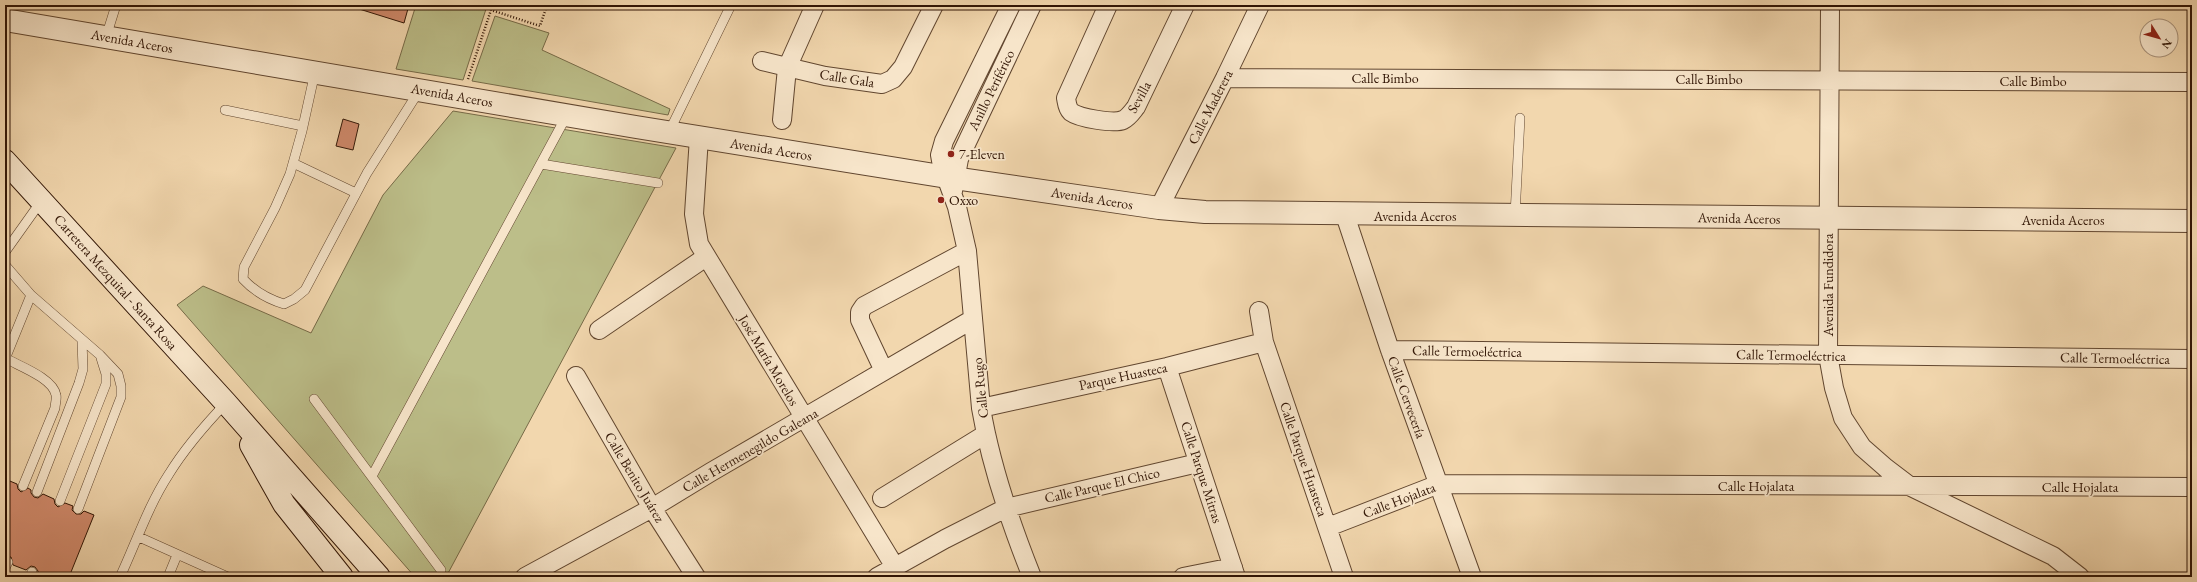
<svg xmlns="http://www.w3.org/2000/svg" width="2197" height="582" font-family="'EB Garamond',serif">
  <rect width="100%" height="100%" fill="#f2d7ae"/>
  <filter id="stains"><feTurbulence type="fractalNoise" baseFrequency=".005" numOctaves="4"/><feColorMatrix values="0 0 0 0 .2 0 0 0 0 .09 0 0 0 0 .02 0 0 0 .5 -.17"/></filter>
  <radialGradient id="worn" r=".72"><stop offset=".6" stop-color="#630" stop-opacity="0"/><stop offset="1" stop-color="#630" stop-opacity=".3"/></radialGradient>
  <path fill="#bcbe89" stroke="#766a47" d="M416,5H474L486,9L463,80L396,69Z
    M495,16L549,33L542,50L670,109L668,115L472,81Z
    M453,111L676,148L446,577H415L177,305L203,286L311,333L383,195Z"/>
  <path fill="#d18a6c" stroke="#311505" d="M357,5H409L404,23L356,8Z
    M343,119L359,124L353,150L336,146Z
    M5,479L17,484L18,489L21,492L28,488L31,490V493L34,497L38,498L43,494L54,499L55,504L58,507L65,503L73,506L72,510L76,514H81L84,511L94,515L69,577H44L38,574V571L35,567L31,566L26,570L13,565L11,557H5Z"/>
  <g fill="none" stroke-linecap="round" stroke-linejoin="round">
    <defs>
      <path id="service" d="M106,37L116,5
        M315,72L302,131L290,174L275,208L244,267L243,279C255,292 267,299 284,304L294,299L305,290L367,173L419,91
        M225,110L303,126
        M669,132L731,5
        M293,163L356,193
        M541,164L658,183
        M1515,215L1520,118
        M5,252L42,200
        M5,265L31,295L100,355L118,374L121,386V397L78,509
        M5,358C19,366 53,378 56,395C57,399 55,404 55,408L23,486
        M5,359L31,295
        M314,399L441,570
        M372,476L567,115
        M37,492L79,383L83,369L82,341
        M60,501L106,384V374L101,358
        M139,537L228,577
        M5,568L8,562
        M30,577L32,572
        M120,577C136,543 148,506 169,474C185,448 205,425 226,403
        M168,577L177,555"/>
      <path id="minor" d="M1011,5L944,141L940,155L942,166L957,207L967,251L981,408C991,467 1010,522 1032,577
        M1108,5L1066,98C1067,103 1067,108 1071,112C1079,118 1114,124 1123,120C1129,117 1132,112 1136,107L1185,5
        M1830,5L1828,355L1834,388L1843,418L1862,447L1886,468L1911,487L2053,556L2080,577
        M762,61L825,76L882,84L893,79L903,67L934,5
        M1225,78L2192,82
        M782,120L787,68L815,5
        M699,137L694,214L699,244L895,567
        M953,191L959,159L1032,5
        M1159,208L1225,78L1260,5
        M1345,215L1390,350L1472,577
        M1259,311L1264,342L1344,577
        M599,330L706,257
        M1390,350L2192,359
        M1167,367L1236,577
        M884,371L860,320V312L864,306L967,251
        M576,376L652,508L696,577
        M981,408L1167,367L1264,342
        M882,498L986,434
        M1328,527L1439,484L2192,487
        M525,577L652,508L711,472L973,319
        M877,577L945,539L1006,508L1198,463
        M1183,577L1233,567"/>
      <path id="tertiary" d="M5,20L636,127L947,177L1159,208L1205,212L2192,221"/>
      <path id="secondary" d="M5,161L226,403L379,577
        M251,445L284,504L342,577"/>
    </defs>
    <use href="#service" stroke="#61462f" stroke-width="10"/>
    <use href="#minor" stroke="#61462f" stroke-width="20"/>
    <use href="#tertiary" stroke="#61462f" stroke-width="24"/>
    <use href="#secondary" stroke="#311505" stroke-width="24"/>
    <path stroke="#311505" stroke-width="2.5" stroke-dasharray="1 2" stroke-linecap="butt" d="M468,79L491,10L540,26L547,5"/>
    <use href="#service" stroke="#f7e5ca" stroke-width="9"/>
    <use href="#minor" stroke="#f7e5ca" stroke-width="18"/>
    <use href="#tertiary" stroke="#f7e5ca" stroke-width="22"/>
    <use href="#secondary" stroke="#f7e5ca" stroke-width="22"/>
  </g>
  <g fill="#8f2418" stroke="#f7e5ca" stroke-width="1.5">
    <circle cx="951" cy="154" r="4"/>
    <circle cx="941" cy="200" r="4"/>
  </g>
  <g text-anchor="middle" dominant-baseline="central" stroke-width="3.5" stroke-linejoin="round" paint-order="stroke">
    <g font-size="14" fill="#311505" stroke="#f7e5ca">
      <text transform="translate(132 41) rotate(10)">Avenida Aceros</text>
      <text transform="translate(847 78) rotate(9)">Calle Gala</text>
      <text x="1385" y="78">Calle Bimbo</text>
      <text x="1709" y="79">Calle Bimbo</text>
      <text x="2033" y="81">Calle Bimbo</text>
      <text transform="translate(991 90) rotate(-64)">Anillo Periférico</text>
      <text transform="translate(452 95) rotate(10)">Avenida Aceros</text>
      <text transform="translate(1139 97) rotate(-61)">Sevilla</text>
      <text transform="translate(1210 107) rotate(-63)">Calle Maderera</text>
      <text transform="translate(771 149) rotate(9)">Avenida Aceros</text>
      <text transform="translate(1092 198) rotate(9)">Avenida Aceros</text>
      <text x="1415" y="216">Avenida Aceros</text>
      <text transform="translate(1739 218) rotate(1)">Avenida Aceros</text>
      <text x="2063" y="220">Avenida Aceros</text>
      <text transform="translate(116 282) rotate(48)">Carretera Mezquital - Santa Rosa</text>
      <text transform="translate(1828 285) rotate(-90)">Avenida Fundidora</text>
      <text transform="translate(1467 351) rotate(1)">Calle Termoeléctrica</text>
      <text transform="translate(1791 355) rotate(1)">Calle Termoeléctrica</text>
      <text transform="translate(2115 358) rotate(1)">Calle Termoeléctrica</text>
      <text transform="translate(769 360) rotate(59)">José María Morelos</text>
      <text transform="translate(1123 376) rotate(-12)">Parque Huasteca</text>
      <text transform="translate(980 388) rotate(-96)">Calle Rugo</text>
      <text transform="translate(1407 397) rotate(70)">Calle Cervecería</text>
      <text transform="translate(750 450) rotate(-30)">Calle Hermenegildo Galeana</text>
      <text transform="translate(1304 459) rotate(71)">Calle Parque Huasteca</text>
      <text transform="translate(1202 472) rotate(72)">Calle Parque Mitras</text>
      <text transform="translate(635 477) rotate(59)">Calle Benito Juárez</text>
      <text transform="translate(1102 485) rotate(-13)">Calle Parque El Chico</text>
      <text x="1756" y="486">Calle Hojalata</text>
      <text x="2080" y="487">Calle Hojalata</text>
      <text transform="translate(1399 500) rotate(-21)">Calle Hojalata</text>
    </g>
    <g font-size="14" fill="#311505" stroke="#f7e5ca" text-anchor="start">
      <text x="959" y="154">7-Eleven</text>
      <text x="949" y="200">Oxxo</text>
    </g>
  </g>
  <rect width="2197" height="582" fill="none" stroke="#f2d7ae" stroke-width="20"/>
  <rect x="6" y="6" width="2185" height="570" fill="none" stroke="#311505" stroke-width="2"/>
  <rect x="10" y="10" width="2177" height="562" fill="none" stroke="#311505"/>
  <g transform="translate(2159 38) rotate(127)"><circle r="19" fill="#f7e5ca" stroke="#a8927b"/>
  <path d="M0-3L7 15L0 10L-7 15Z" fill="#8f2418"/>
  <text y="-6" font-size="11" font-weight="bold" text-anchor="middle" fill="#311505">N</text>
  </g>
  <rect width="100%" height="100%" filter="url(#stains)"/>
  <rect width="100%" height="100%" fill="url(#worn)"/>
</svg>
